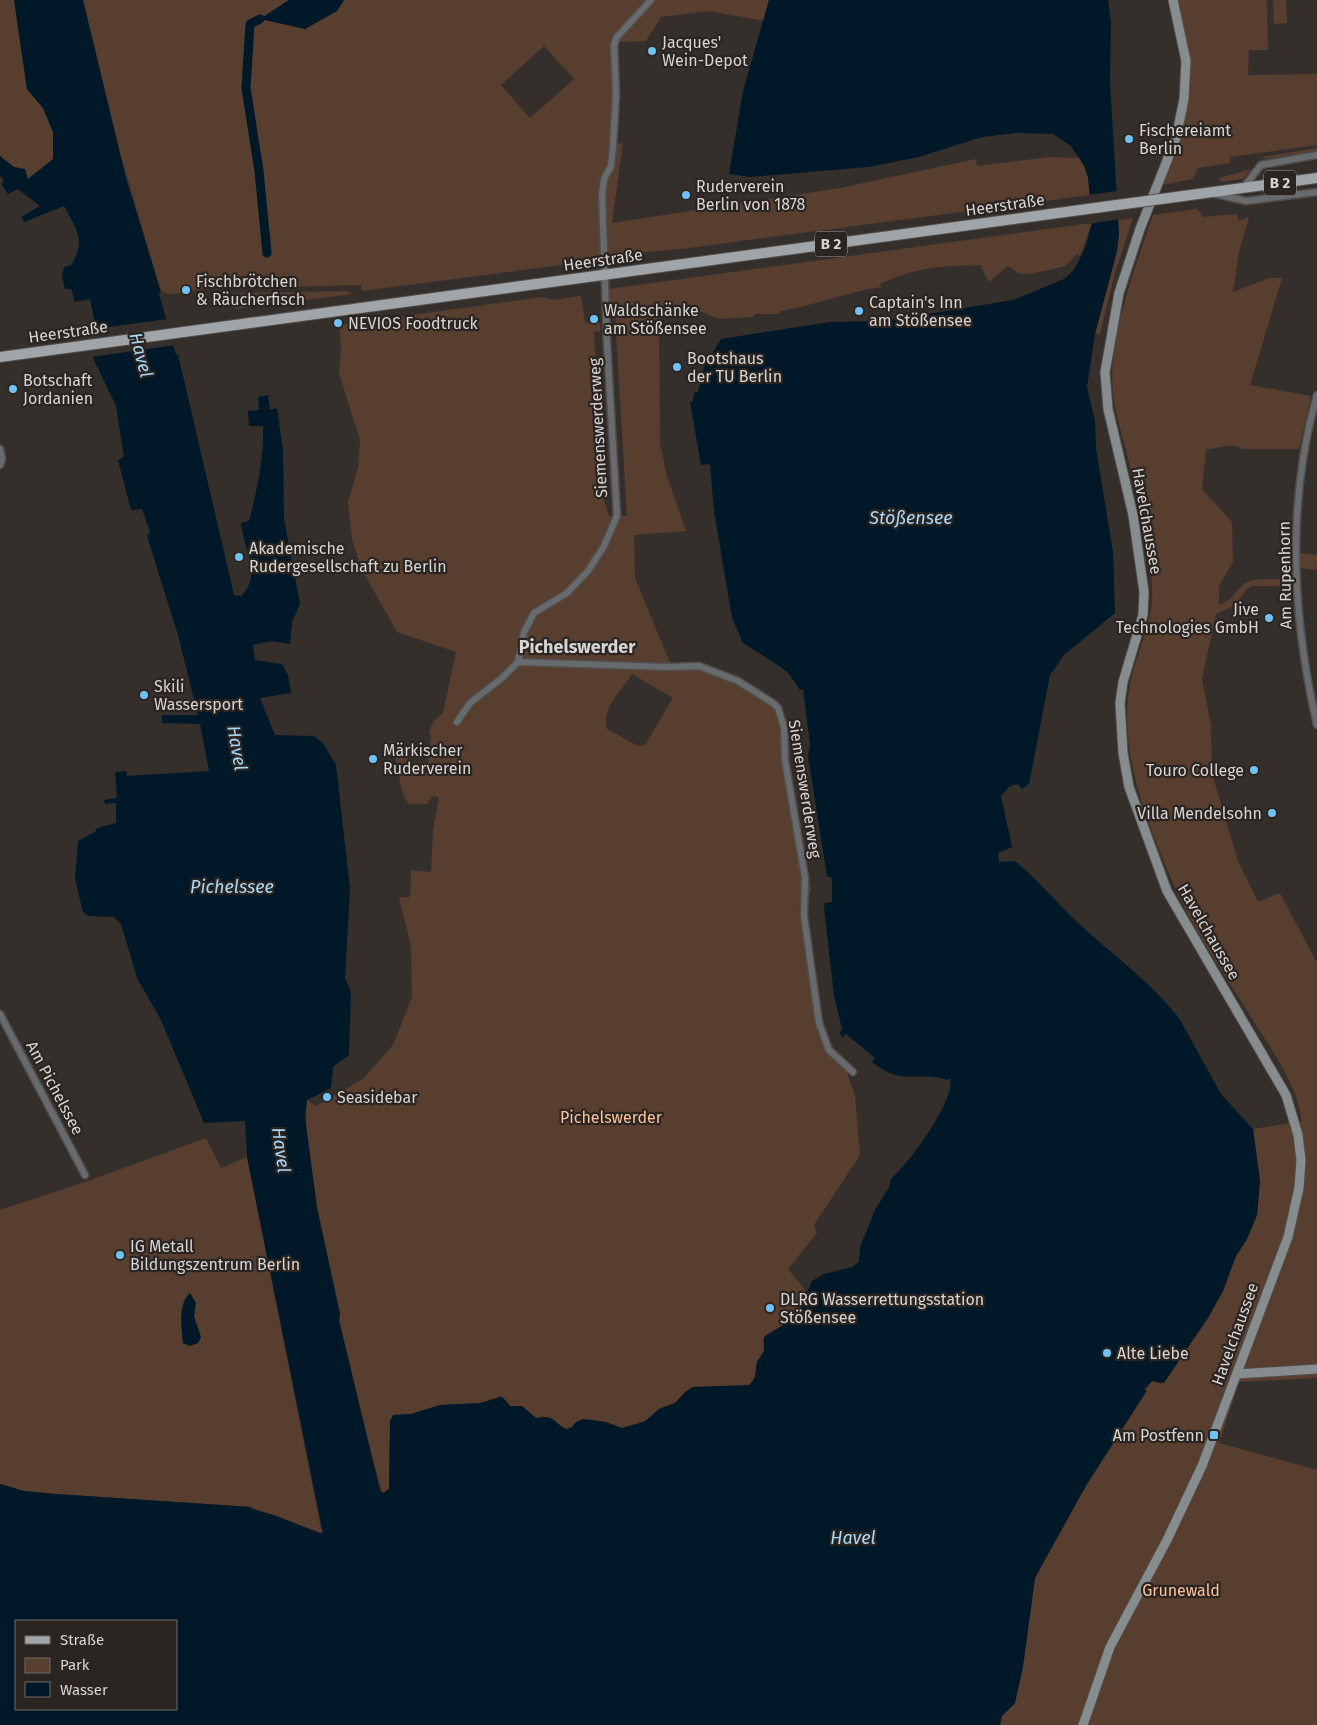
<svg xmlns="http://www.w3.org/2000/svg" width="1317" height="1725" font-family="'Fira Sans',sans-serif">
  <rect width="100%" height="100%" fill="#352f2c"/>
  <path fill="#583e2e" fill-rule="evenodd" d="M0,0H14L27,89L43,108L53,132V159L28,179L0,156Z
    M83,0H289L261,19L337,11L344,0H769L764,21L709,11L661,17L646,41L619,42L613,147L623,142L612,223L840,188L976,159L977,166L1049,157L1080,158L1088,177L1090,195L689,248L607,256L599,260L362,291L361,285L280,287L241,284L171,294L161,292L118,146ZM544,46L574,79L530,118L501,85Z
    M1177,0H1267L1268,50H1249L1248,75L1317,74V145L1230,157V163L1198,168L1193,179L1162,185C1178,148 1193,105 1190,65C1189,43 1182,21 1177,0Z
    M1273,0H1286L1287,23L1274,24Z
    M1317,148V151L1266,159L1262,157Z
    M1251,169L1243,179L1220,182L1219,178Z
    M1197,209L1203,217L1237,214L1238,221L1249,217L1239,252L1233,292L1269,278H1282L1250,385L1311,396L1299,449H1242C1231,441 1218,449 1206,449L1202,489L1232,522L1233,562L1219,586V605C1232,601 1233,593 1243,585C1252,576 1278,580 1290,579L1291,586H1252L1247,589L1236,605L1216,614L1202,678L1211,726L1212,774L1238,861L1258,902L1280,893L1317,963V1378L1239,1382L1219,1443L1317,1470V1725H978L1043,1507L1088,1483L1147,1391H1144L1152,1381L1161,1384L1208,1319L1223,1291L1236,1256L1247,1239L1257,1215L1260,1181L1253,1129L1302,1121C1297,1087 1277,1058 1259,1030C1229,980 1192,930 1170,876C1147,822 1122,758 1128,699C1131,660 1155,626 1152,586C1149,542 1137,497 1127,454C1122,434 1115,413 1113,393C1107,340 1136,265 1153,215Z
    M1133,218L1115,273L1100,334H1095L1117,251L1118,220Z
    M1092,223L1080,256L1077,254L1065,266L1031,274L1018,273L1008,266L989,282L980,265C941,266 916,267 880,284L881,287C846,292 814,306 780,311L779,314H755L753,317L719,319L699,311L659,306L660,444L667,476L686,531L634,535L635,578L670,663H703L756,688L778,703L787,729L788,758L811,888L806,914L821,1021L832,1048L846,1070L855,1095L860,1155L814,1225L817,1233L788,1269L806,1291L803,1302L790,1321L767,1334L763,1339L764,1351L757,1362L755,1377L749,1385L693,1387L675,1403L659,1409L650,1419L622,1428L590,1419L566,1429L543,1416L536,1418L522,1407L510,1406L506,1400L500,1396L480,1403L440,1405L411,1414L394,1415L390,1421L389,1489L386,1493H382L363,1425L339,1320L340,1314C326,1251 301,1163 307,1100L316,1106L363,1079L393,1045L412,997L411,947L399,897H410L411,870L431,872L433,831L439,797L432,796L427,804H409C395,787 403,757 385,744L388,741H404L409,763L428,762L431,736L429,731L434,721L443,713L456,652L397,632L361,568L352,539L348,502L358,468L360,440L339,374L341,350L339,325L542,297L554,300L581,296L585,323H600V331L594,332L603,497L609,516H627L615,316H609L608,289ZM632,674L673,698L645,745L638,746L607,729C601,707 622,691 632,674Z
    M346,291L352,294L235,309L233,293Z
    M1299,553L1317,555V570L1300,568Z
    M206,1138L221,1168L247,1157L322,1534L251,1507L56,1494L24,1491L0,1484V1210L88,1181Z"/>
  <path fill="#001827" fill-rule="evenodd" d="M14,0H83L126,178L161,292L159,293L176,355L178,354L234,595L241,596C263,575 243,548 241,523L249,521C257,490 264,459 263,426H249L248,411L259,410L258,397L268,395L270,410L277,408L283,450L284,519L300,604L292,622L290,644L271,641L253,645L255,660L282,664L288,675L291,693L260,698L275,735L314,736L323,743L336,765L350,889L345,978L351,992L349,1055L333,1067L331,1088L307,1100L305,1117L317,1207L340,1314L339,1320L380,1490L383,1493L389,1489L390,1421L393,1415L411,1414L440,1405L480,1403L502,1397L510,1406H522L536,1418C555,1415 551,1420 566,1429L571,1428L576,1422L583,1419L606,1422L622,1428L644,1422L659,1409L675,1403L685,1392L693,1387L750,1385L755,1377L757,1362L764,1351V1337L790,1321L803,1302L812,1281L824,1274L852,1267L859,1262L860,1247L875,1210L889,1187L891,1179C908,1165 957,1098 950,1078L948,1080C916,1070 903,1087 872,1062L875,1058L846,1034L842,1038L840,1032L842,1029L834,996L824,907L825,903L832,902V878L827,876L808,757L810,744L803,689L800,690L789,674L781,667L743,643L732,618L714,511L710,464L701,465L690,402L693,401L694,393L698,392L704,367L721,339L830,322L886,321L1013,300L1064,279L1074,270L1085,248L1092,223L1088,177L1085,167L1071,146L1053,134L1017,133L982,137L919,157L868,167L750,177L729,174L743,91L769,0H1108L1111,22L1110,82L1119,234L1117,251L1095,334L1087,387L1095,421L1096,449L1113,552L1115,613L1064,655L1050,675L1029,784L1022,789L1018,784L1010,786L1001,796L1012,847L998,853L999,862L1015,861C1037,879 1054,900 1075,920C1110,953 1149,980 1179,1018L1221,1094L1253,1129L1260,1181L1257,1215L1247,1239L1236,1256L1223,1291L1207,1319L1164,1383L1152,1381L1144,1390H1147L1087,1484L1035,1578L1023,1667L1015,1703L1002,1716L1000,1725H0V1484L24,1491L56,1494L251,1507V1509L274,1515L320,1533H323L247,1157L245,1121L204,1123L161,1020L137,978L121,924L114,917L88,916L83,912L75,879L78,841L95,832L97,828L116,823V803L105,804L104,800L117,798L115,772L126,771L127,776L209,771L200,724L162,723V715H198L178,635L147,536L150,532L142,509L131,510L118,460L124,457L116,406L93,358L96,328L90,299L75,302L71,289H65L62,277L64,267L71,265C87,240 76,229 64,206L24,222L21,217L40,206L18,189L8,194L2,185L4,180L0,176V156L14,167L25,169L28,179L53,159V132L43,108L27,89ZM16,1621H176V1709H16Z
    M289,0H344L337,11L305,29L260,19Z
    M190,1293L196,1303L194,1316L201,1337L198,1343L190,1346L183,1343C181,1328 178,1303 190,1293Z"/>
  <path fill="#352f2c" d="M1117,191L1121,219L1089,224L1088,195Z
    M168,319L176,345L91,357L93,329Z"/>
  <g fill="none" stroke-linecap="round" stroke-linejoin="round">
    <path stroke="#001827" stroke-width="9" d="M260,19L250,24L246,88L259,171L267,253"/>
    <defs>
      <path id="street" d="M1243,188L1261,165L1317,155
        M1216,194L1246,201L1317,192
        M1317,395C1286,504 1292,616 1317,725
        M0,449L2,459L0,465
        M518,662L668,667L699,666L738,681L773,703L778,708L784,727L785,760L805,878L804,916L819,1023L829,1050L853,1072
        M457,722L470,703L502,678L518,662L524,632L534,613L567,593L588,571L604,546L617,516L607,343L602,195L604,179L611,166L613,147L616,94L614,45L617,37L651,0
        M0,1014L85,1175"/>
      <path id="secondary" d="M1237,1374L1317,1369
        M1083,1725L1110,1647L1167,1540L1202,1466L1288,1237L1299,1188L1301,1160L1298,1135L1286,1095L1167,891L1129,787L1123,753L1120,703L1123,682L1143,615L1144,592L1133,515L1108,409L1105,372L1119,293L1140,229L1176,138L1184,99L1186,61L1173,0"/>
      <path id="primary" d="M1176,197L1317,178
        M0,357L1058,213"/>
    </defs>
    <use href="#street" stroke="#524d4a" stroke-width="9"/>
    <use href="#secondary" stroke="#524d4a" stroke-width="11"/>
    <use href="#primary" stroke="#524d4a" stroke-width="12"/>
    <use href="#street" stroke="#686b6d" stroke-width="6"/>
    <use href="#secondary" stroke="#878c8f" stroke-width="9"/>
    <use href="#primary" stroke="#9fa5a9" stroke-width="10"/>
    <defs>
      <path id="primary-bridge" d="M1058,213L1176,197"/>
    </defs>
    <use href="#primary-bridge" stroke="#524d4a" stroke-width="12" stroke-linecap="butt"/>
    <use href="#primary-bridge" stroke="#9fa5a9" stroke-width="10"/>
  </g>
  <g fill="#70c1f4" stroke="#2b2522" stroke-width="2">
    <circle cx="652" cy="51" r="5"/>
    <circle cx="1129" cy="139" r="5"/>
    <circle cx="686" cy="195" r="5"/>
    <circle cx="186" cy="290" r="5"/>
    <circle cx="859" cy="311" r="5"/>
    <circle cx="594" cy="319" r="5"/>
    <circle cx="338" cy="323" r="5"/>
    <circle cx="677" cy="367" r="5"/>
    <circle cx="13" cy="389" r="5"/>
    <circle cx="239" cy="557" r="5"/>
    <circle cx="1269" cy="618" r="5"/>
    <circle cx="144" cy="695" r="5"/>
    <circle cx="373" cy="759" r="5"/>
    <circle cx="1254" cy="770" r="5"/>
    <circle cx="1272" cy="813" r="5"/>
    <circle cx="327" cy="1097" r="5"/>
    <circle cx="120" cy="1255" r="5"/>
    <circle cx="770" cy="1308" r="5"/>
    <circle cx="1107" cy="1353" r="5"/>
    <rect x="1209" y="1430" width="10" height="10" rx="2.5"/>
  </g>
  <g text-anchor="middle" dominant-baseline="central" stroke-width="4.5" stroke-linejoin="round" paint-order="stroke">
    <g fill="#2b2522" stroke="#a4a09d" stroke-width="1">
      <rect x="1264" y="170.5" width="32" height="25" rx="4"/>
      <rect x="815" y="231.5" width="32" height="25" rx="4"/>
    </g>
    <g font-size="15" font-weight="bold" fill="#d8d4d2">
      <text x="1280" y="183">B 2</text>
      <text x="831" y="244">B 2</text>
    </g>
    <g font-size="16" fill="#d8d4d2" stroke="#2b2522" text-anchor="start">
      <text x="662" y="42">Jacques'<tspan x="662" dy="18">Wein-Depot</tspan></text>
      <text x="1139" y="130">Fischereiamt<tspan x="1139" dy="18">Berlin</tspan></text>
      <text x="696" y="186">Ruderverein<tspan x="696" dy="18">Berlin von 1878</tspan></text>
      <text x="196" y="281">Fischbrötchen<tspan x="196" dy="18">&amp; Räucherfisch</tspan></text>
      <text x="869" y="302">Captain's Inn<tspan x="869" dy="18">am Stößensee</tspan></text>
      <text x="604" y="310">Waldschänke<tspan x="604" dy="18">am Stößensee</tspan></text>
      <text x="348" y="323">NEVIOS Foodtruck</text>
      <text x="687" y="358">Bootshaus<tspan x="687" dy="18">der TU Berlin</tspan></text>
      <text x="23" y="380">Botschaft<tspan x="23" dy="18">Jordanien</tspan></text>
      <text x="249" y="548">Akademische<tspan x="249" dy="18">Rudergesellschaft zu Berlin</tspan></text>
      <text x="1259" y="609" text-anchor="end">Jive<tspan x="1259" dy="18">Technologies GmbH</tspan></text>
      <text x="154" y="686">Skili<tspan x="154" dy="18">Wassersport</tspan></text>
      <text x="383" y="750">Märkischer<tspan x="383" dy="18">Ruderverein</tspan></text>
      <text x="1244" y="770" text-anchor="end">Touro College</text>
      <text x="1262" y="813" text-anchor="end">Villa Mendelsohn</text>
      <text x="337" y="1097">Seasidebar</text>
      <text x="130" y="1246">IG Metall<tspan x="130" dy="18">Bildungszentrum Berlin</tspan></text>
      <text x="780" y="1299">DLRG Wasserrettungsstation<tspan x="780" dy="18">Stößensee</tspan></text>
      <text x="1117" y="1353">Alte Liebe</text>
      <text x="1204" y="1435" text-anchor="end">Am Postfenn</text>
    </g>
    <g font-size="16" fill="#d8d4d2" stroke="#2b2522">
      <text transform="translate(1005 205) rotate(-8)">Heerstraße</text>
      <text transform="translate(603 260) rotate(-8)">Heerstraße</text>
      <text transform="translate(68 332) rotate(-8)">Heerstraße</text>
      <text transform="translate(598 428) rotate(-93)">Siemenswerderweg</text>
      <text transform="translate(1147 521) rotate(80)">Havelchaussee</text>
      <text transform="translate(1285 575) rotate(-91)">Am Rupenhorn</text>
      <text transform="translate(805 789) rotate(81)">Siemenswerderweg</text>
      <text transform="translate(1209 932) rotate(60)">Havelchaussee</text>
      <text transform="translate(55 1088) rotate(62)">Am Pichelssee</text>
      <text transform="translate(1235 1334) rotate(-70)">Havelchaussee</text>
    </g>
    <g font-size="16" fill="#fdc29d" stroke="#2b2522">
      <text x="611" y="1117">Pichelswerder</text>
      <text x="1181" y="1590">Grunewald</text>
    </g>
    <g font-size="18" font-style="italic" fill="#a8d8f9" stroke="#2b2522">
      <text transform="translate(141 355) rotate(75)">Havel</text>
      <text x="911" y="518">Stößensee</text>
      <text transform="translate(237 748) rotate(80)">Havel</text>
      <text x="232" y="887">Pichelssee</text>
      <text transform="translate(281 1150) rotate(82)">Havel</text>
      <text x="853" y="1538">Havel</text>
    </g>
    <g font-size="18" font-weight="bold" fill="#d8d4d2" stroke="#2b2522">
      <text x="577" y="647">Pichelswerder</text>
    </g>
  </g>
  <rect x="15" y="1620" width="162" height="90" fill="#2b2522" stroke="#706b68"/>
  <rect x="25" y="1636" width="25" height="8" fill="#9fa5a9" stroke="#706b68"/>
  <text x="60" y="1645" font-size="15" fill="#d8d4d2">Straße</text>
  <rect x="25" y="1658" width="25" height="15" fill="#583e2e" stroke="#706b68"/>
  <text x="60" y="1670" font-size="15" fill="#d8d4d2">Park</text>
  <rect x="25" y="1682" width="25" height="15" fill="#001827" stroke="#706b68"/>
  <text x="60" y="1695" font-size="15" fill="#d8d4d2">Wasser</text>
</svg>
